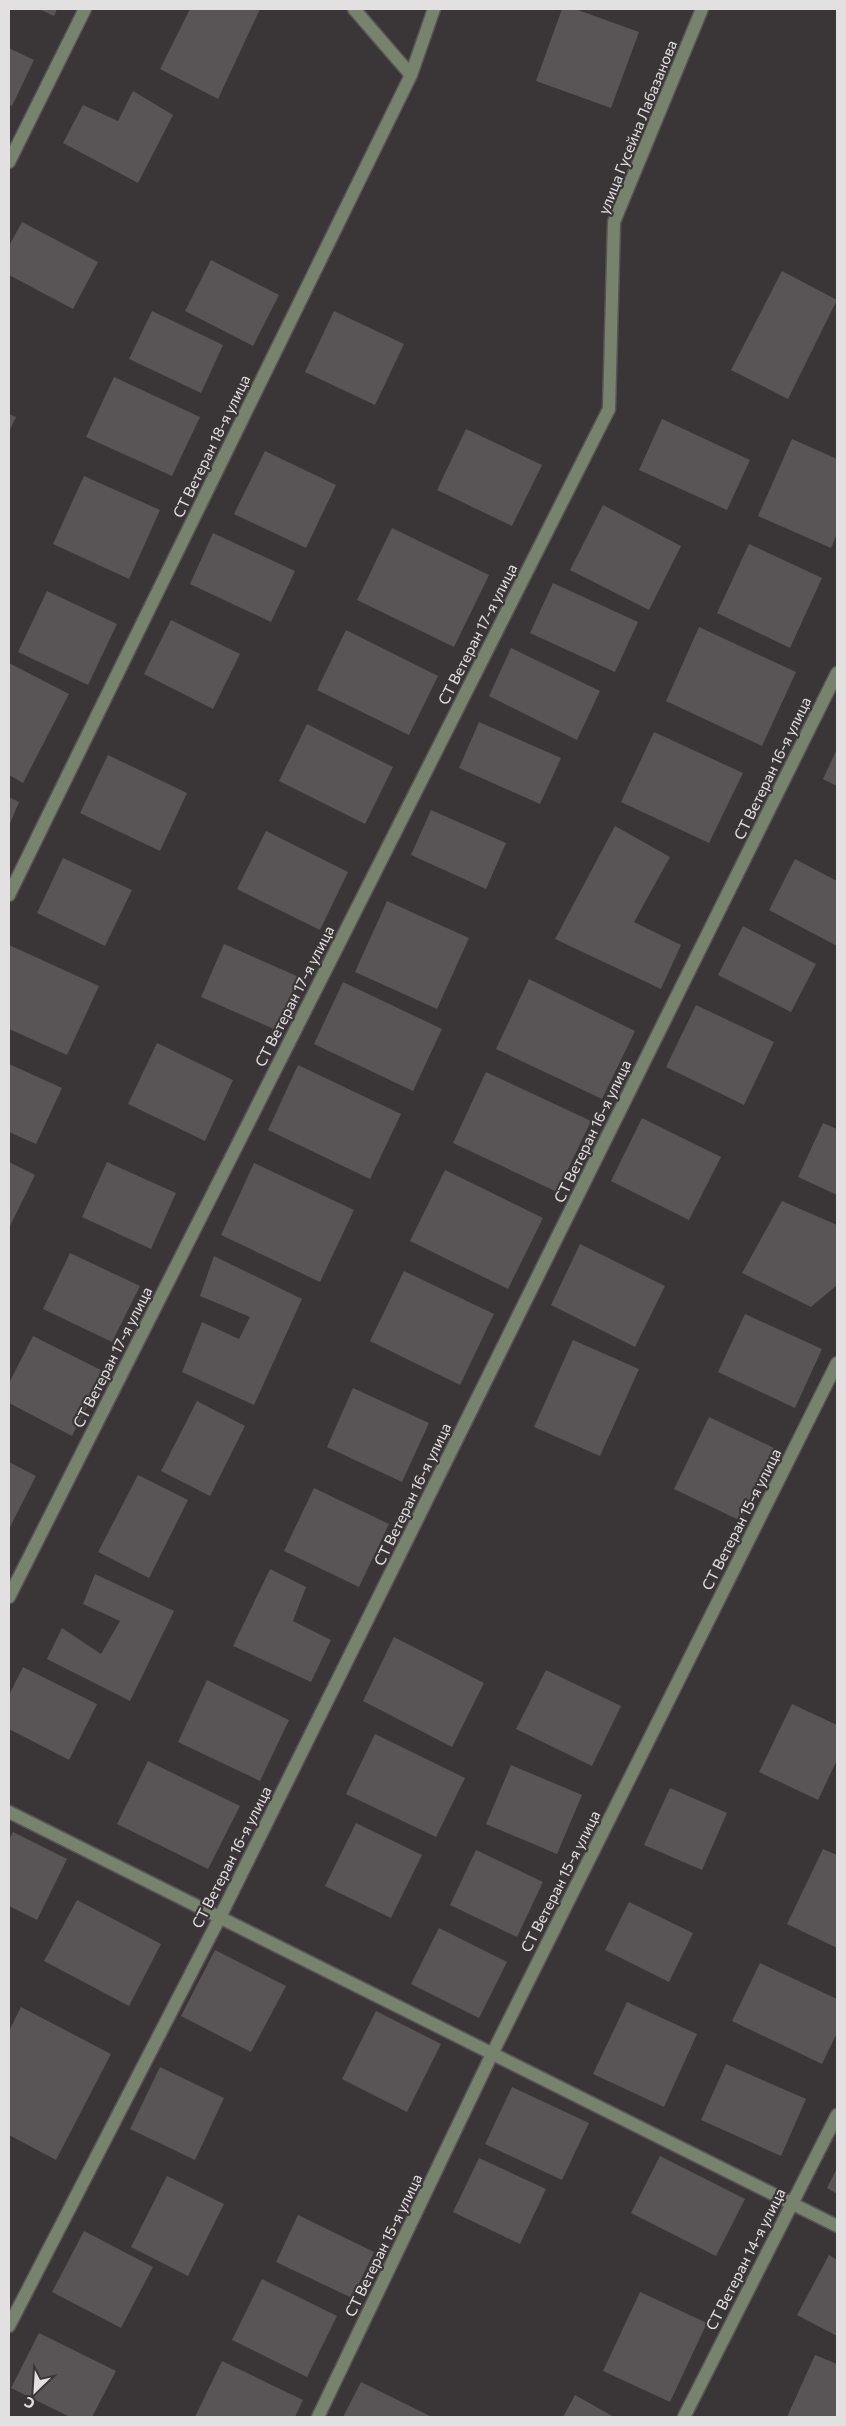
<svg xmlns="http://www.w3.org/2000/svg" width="846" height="2426" font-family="Commissioner,sans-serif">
  <rect width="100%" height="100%" fill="#3a3537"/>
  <path fill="#595456" d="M39,9H57L54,16Z
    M190,9H260L218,99L160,69Z
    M562,9H575L639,32L611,108L536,81Z
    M9,48L34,60L12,106L9,104Z
    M133,91L173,115L138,183L63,143L83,105L118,121Z
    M22,222L98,262L73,309L9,275V246Z
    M211,260L279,295L253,346L185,311Z
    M782,271L837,300L788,399L731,370Z
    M152,311L223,345L201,393L129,359Z
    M334,311L404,344L375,405L305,372Z
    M114,377L200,417L172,476L86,437Z
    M9,414L16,417L9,432Z
    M662,419L750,460L727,510L639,470Z
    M466,429L542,465L512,526L437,490Z
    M792,439L837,459V534L831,548L758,516Z
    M265,451L336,485L306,548L234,514Z
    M84,476L160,510L129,579L53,544Z
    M603,505L681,546L649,610L570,570Z
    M392,528L489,575L454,647L357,600Z
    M213,533L295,571L271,622L190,584Z
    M749,544L822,578L790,648L717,613Z
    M553,583L638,622L615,672L530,633Z
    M47,591L117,624L88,685L18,652Z
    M171,620L240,654L213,709L144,674Z
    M699,627L796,672L762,746L666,701Z
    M346,630L438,676L409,735L317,690Z
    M511,648L600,691L577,740L489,696Z
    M9,663L69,694L23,783L9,775Z
    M479,722L561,758L540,804L459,768Z
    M307,724L393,767L365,824L279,781Z
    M654,732L743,773L709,843L621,802Z
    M837,749V786L823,779Z
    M108,755L187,793L160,851L80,813Z
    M9,797L19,802L9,826Z
    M431,810L506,843L486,889L411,855Z
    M615,826L670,857L634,922L681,945L661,989L555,939Z
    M266,831L348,872L320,930L237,889Z
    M63,858L132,890L105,946L37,913Z
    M795,859L837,881V946L769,910Z
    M387,901L469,938L437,1009L355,972Z
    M743,926L816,964L791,1012L718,975Z
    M224,944L299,977L276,1030L201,997Z
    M9,945L99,986L67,1055L9,1029Z
    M529,979L635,1031L602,1099L496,1049Z
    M343,982L442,1029L413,1091L314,1044Z
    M696,1005L774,1042L744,1105L666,1067Z
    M157,1043L233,1080L205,1141L128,1104Z
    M9,1064L62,1088L36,1144L9,1132Z
    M298,1065L401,1114L370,1179L268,1130Z
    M486,1072L591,1121L557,1192L453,1143Z
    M642,1118L721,1157L689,1220L611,1181Z
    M823,1123L837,1129V1195L798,1177Z
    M9,1162L35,1175L9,1228Z
    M107,1162L176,1193L151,1249L82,1217Z
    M254,1163L354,1210L320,1282L221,1235Z
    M445,1170L543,1218L508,1289L410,1241Z
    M782,1201L837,1225V1285L811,1307L742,1273Z
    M580,1244L665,1286L635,1347L551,1305Z
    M70,1253L140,1286L112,1342L43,1309Z
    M214,1256L302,1299L254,1405L182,1372L202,1322L239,1339L250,1317L200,1296Z
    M404,1271L494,1314L460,1385L370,1341Z
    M745,1314L822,1349L795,1408L718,1372Z
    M33,1336L105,1372L72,1436L9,1403V1383Z
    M573,1340L639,1369L600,1456L534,1427Z
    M353,1388L429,1423L402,1482L327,1447Z
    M197,1401L245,1426L210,1496L161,1471Z
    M709,1417L776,1449L741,1521L674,1489Z
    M9,1462L36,1476L9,1529Z
    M138,1475L188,1500L149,1578L98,1552Z
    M314,1488L389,1524L359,1587L284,1551Z
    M270,1569L306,1587L293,1621L331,1640L311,1682L233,1646Z
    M95,1574L174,1611L130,1701L47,1659L62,1628L101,1654L120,1621L83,1604Z
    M394,1637L484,1683L452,1747L363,1701Z
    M23,1667L97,1704L69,1760L9,1729V1695Z
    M546,1670L621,1706L592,1766L516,1729Z
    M207,1680L289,1720L260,1781L178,1742Z
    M792,1704L837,1725V1760L818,1800L759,1772Z
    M375,1734L465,1778L436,1837L346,1794Z
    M148,1761L240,1806L208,1869L117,1824Z
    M511,1765L582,1795L557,1854L486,1824Z
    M670,1788L727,1813L702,1870L644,1845Z
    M356,1823L422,1855L391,1918L325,1886Z
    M13,1832L67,1859L37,1920L9,1906V1840Z
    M823,1849L837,1855V1948L787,1924Z
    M476,1850L543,1882L517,1937L450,1905Z
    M77,1900L161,1944L129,2006L44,1961Z
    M629,1902L693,1933L669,1982L605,1950Z
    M439,1928L507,1962L479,2018L411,1984Z
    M215,1950L286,1986L251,2052L181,2016Z
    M760,1963L837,1999V2033L822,2064L732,2021Z
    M627,2002L697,2034L664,2107L593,2074Z
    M21,2007L111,2054L56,2160L9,2135V2031Z
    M376,2011L441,2044L407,2112L342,2079Z
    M726,2064L806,2099L781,2156L701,2120Z
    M160,2067L224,2098L195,2160L130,2129Z
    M512,2087L589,2123L562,2180L485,2144Z
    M660,2156L745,2199L716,2256L631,2213Z
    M479,2158L546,2189L520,2244L453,2212Z
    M837,2168V2194L827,2188Z
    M167,2176L224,2204L188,2276L131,2247Z
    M298,2215L374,2252L352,2298L276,2262Z
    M84,2231L153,2267L121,2328L52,2292Z
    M829,2255L837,2260V2336L797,2315Z
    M262,2279L337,2316L307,2377L232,2340Z
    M640,2292L707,2323L670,2402L603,2371Z
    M39,2333L116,2371L92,2417H70L11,2388Z
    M815,2355L837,2364V2417H787Z
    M222,2361L303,2400L295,2417H195Z
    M361,2382L432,2417H343Z
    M575,2395L614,2417H563Z"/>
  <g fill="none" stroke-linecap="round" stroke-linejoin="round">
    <defs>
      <path id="minor" d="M354,9L411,75
        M9,162L85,9
        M9,895L411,75L434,9
        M9,1597L609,409L614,222L702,9
        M9,1812L837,2226
        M9,2326L219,1919L837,673
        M318,2417L492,2054L837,1363
        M684,2417L837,2115"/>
    </defs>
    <use href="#minor" stroke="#585456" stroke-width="15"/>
    <use href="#minor" stroke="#78836d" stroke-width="12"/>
  </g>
  <g text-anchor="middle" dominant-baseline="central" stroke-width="4.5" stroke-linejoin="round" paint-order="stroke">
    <g font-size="15" fill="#e3e0e1" stroke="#3a3537">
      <text transform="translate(637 127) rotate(-68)">улица Гусейна Лабазанова</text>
      <text transform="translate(211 446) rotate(-64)">СТ Ветеран 18-я улица</text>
      <text transform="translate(477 634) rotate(-63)">СТ Ветеран 17-я улица</text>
      <text transform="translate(772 768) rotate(-64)">СТ Ветеран 16-я улица</text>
      <text transform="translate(294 996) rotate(-63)">СТ Ветеран 17-я улица</text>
      <text transform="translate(592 1131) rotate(-64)">СТ Ветеран 16-я улица</text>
      <text transform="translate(112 1357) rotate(-63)">СТ Ветеран 17-я улица</text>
      <text transform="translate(412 1494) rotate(-64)">СТ Ветеран 16-я улица</text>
      <text transform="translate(741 1519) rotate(-63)">СТ Ветеран 15-я улица</text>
      <text transform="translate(231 1857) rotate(-63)">СТ Ветеран 16-я улица</text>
      <text transform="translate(560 1881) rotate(-63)">СТ Ветеран 15-я улица</text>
      <text transform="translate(383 2245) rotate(-64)">СТ Ветеран 15-я улица</text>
      <text transform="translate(745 2259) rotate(-63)">СТ Ветеран 14-я улица</text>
    </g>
  </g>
  <rect width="846" height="2426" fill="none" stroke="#e3e0e1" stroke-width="20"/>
  <g transform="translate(35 2391) rotate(205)" stroke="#3a3537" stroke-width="4" paint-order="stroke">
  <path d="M0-4L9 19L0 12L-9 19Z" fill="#e3e0e1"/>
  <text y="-8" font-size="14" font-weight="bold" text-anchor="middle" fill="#e3e0e1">С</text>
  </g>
</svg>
